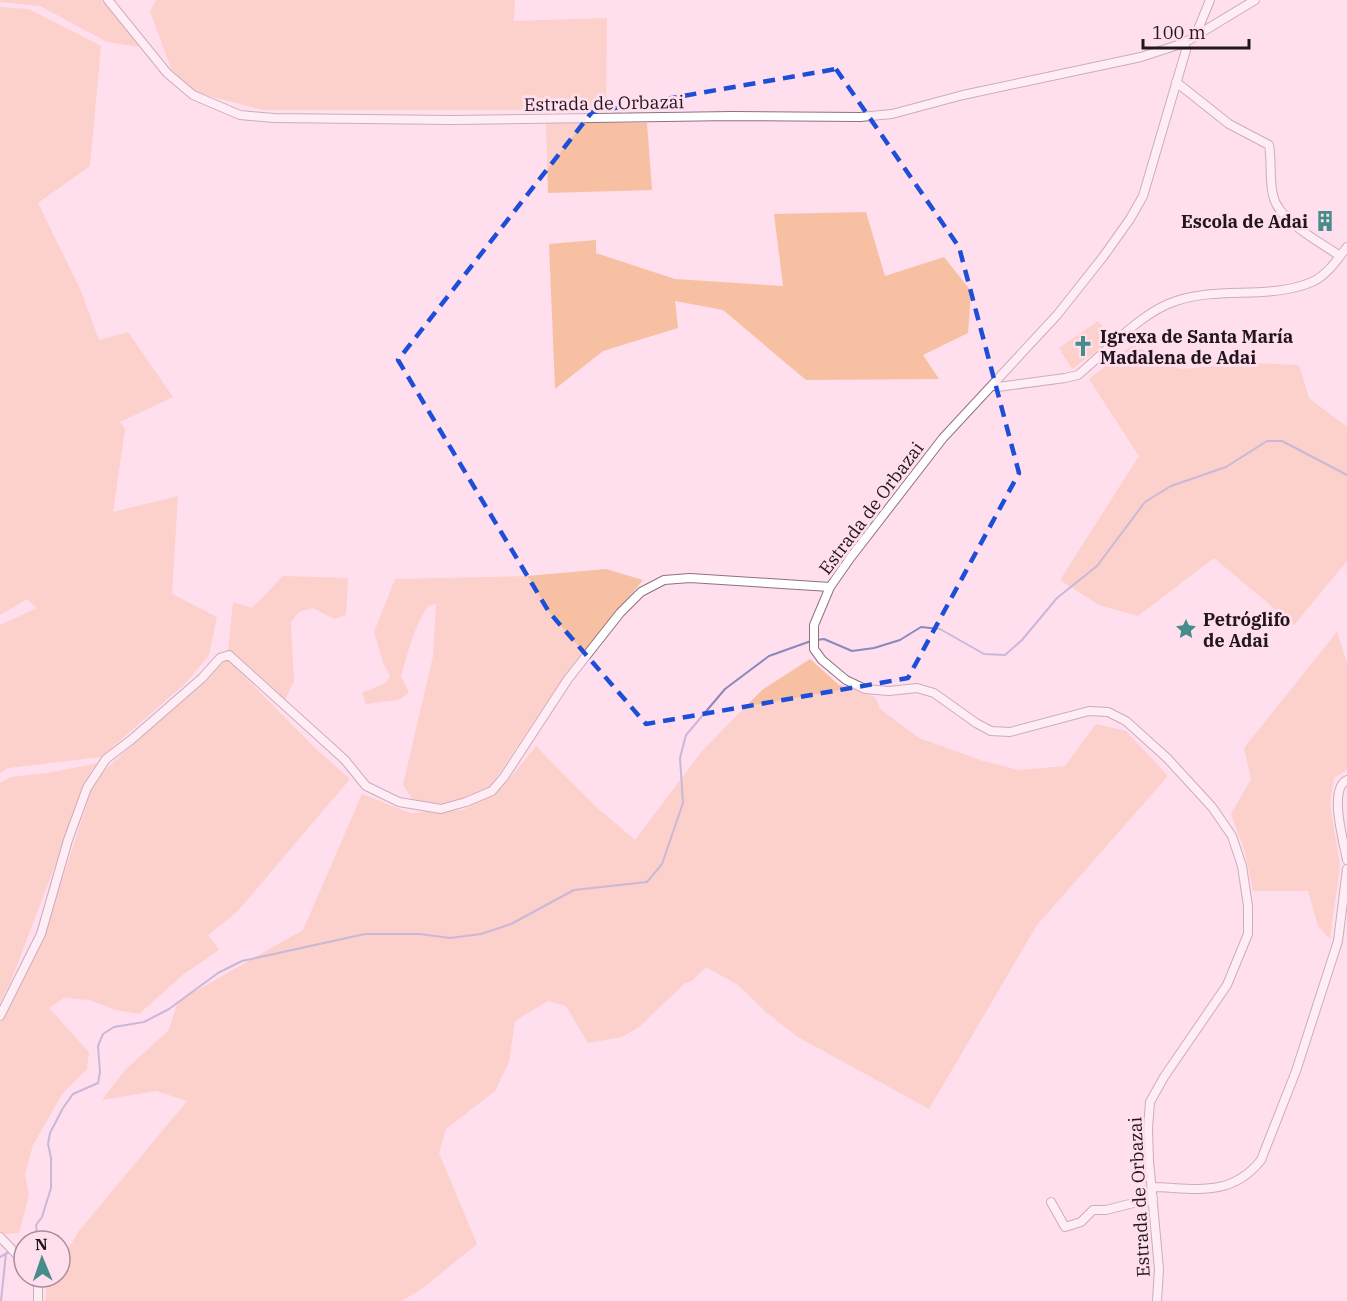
<svg xmlns="http://www.w3.org/2000/svg" width="1347" height="1301" font-family="'IBM Plex Serif',serif">
  <rect width="100%" height="100%" fill="#ffdeee"/>
  <path fill="#f8c0a2" d="M0,0H102L139,47L107,42L40,6L0,2Z
    M156,0H515L514,21L607,18L606,110H263L178,88L150,11Z
    M0,7L29,9L101,46L90,166L38,203L81,291L99,340L128,332L173,397L120,422L125,429L113,512L178,496L172,594L217,617L209,655L187,682L101,757L8,768L0,773V625L37,608L27,599L0,615Z
    M546,123H647L652,190L548,193Z
    M866,212L885,276L944,257L971,291L968,333L923,355L939,379L806,380L723,310L675,301L678,328L603,351L555,389L549,244L596,240V253L675,279L783,286L774,214Z
    M1098,321L1113,339L1072,369L1059,348Z
    M1133,345L1180,369L1255,363L1299,365L1309,398L1347,427V561L1294,625L1214,558L1138,616L1099,605L1060,580L1139,456L1089,379Z
    M606,569L643,580L567,672L486,793L445,806L414,802L403,785L433,656L436,604L428,606C414,627 408,652 401,676L409,693L398,700L366,704L362,693L386,683L390,677L383,662L374,632L395,579L527,576Z
    M283,576L348,578L346,615L334,619L313,608L299,612L291,622L294,681L284,702L228,652L233,602L252,608Z
    M1337,632L1347,663V770L1334,778L1330,803L1340,866L1330,939L1318,926L1308,891H1253L1244,849L1231,814L1251,779L1244,748Z
    M227,659L316,749L350,779L237,912L208,935L219,950L184,974L139,1014L116,1010L89,1000L64,998L49,1008L89,1052L87,1069L63,1093L33,1145L25,1174L29,1195L19,1233L2,1234L0,1232V1023L41,942L93,786L104,771Z
    M810,659L839,685L875,697L880,709L919,738L983,761L1019,770L1065,766L1096,724L1126,731L1168,776L1037,925L929,1109L798,1037L767,1013L738,985L706,967L692,981L685,983L639,1027L622,1037L588,1043L566,1006L548,1001L515,1021L509,1062L495,1091L446,1129L439,1153L477,1244L423,1288L402,1301H45L47,1282L51,1277H60V1262L79,1231L187,1101L156,1091L102,1100L125,1070L169,1030L178,1001L303,930L362,794L410,813L463,810L502,788L536,746L595,806L635,840L702,751L762,690Z
    M99,763L91,771L11,981L0,1003V783L11,777L47,773Z"/>
  <g fill="none" stroke-linecap="round" stroke-linejoin="round">
    <path stroke="#8989bd" stroke-width="2" d="M817,640L824,639L852,651L874,648L900,640L921,627L940,629L984,654L1005,655L1022,640L1057,598L1097,566L1145,502L1171,486L1226,467L1267,441H1282L1347,475
      M31,1241L37,1234L36,1225L42,1217L51,1188V1158L48,1144L50,1133L63,1108L73,1094L98,1083L100,1072L98,1046L103,1034L114,1027L144,1022L169,1009L218,973L242,961L365,934H420L450,938L481,934L511,924L574,890L647,882L662,864L683,803L680,758L686,735L725,689L769,656L811,641
      M16,1249L24,1245
      M0,1257L11,1251
      M1,1301L6,1253"/>
    <defs>
      <path id="street" d="M108,0L167,73L193,95L240,115L274,118L452,120L733,116L860,117L892,114L963,95L1141,57L1184,43L1255,0
        M1201,31L1199,27L1210,0
        M1176,82L1229,124L1269,145C1272,161 1269,179 1273,195C1278,221 1320,242 1340,256
        M992,385L998,387L1065,378L1078,375C1107,351 1141,312 1176,301C1219,286 1269,300 1312,282C1326,276 1338,259 1347,247
        M1347,780C1328,789 1344,843 1347,860
        M0,1016L41,934L68,840L87,788L106,759L131,740L202,678L220,658L229,655L345,760L366,786L399,802L441,809L466,802L492,791L504,777L568,679L620,613L641,592L664,580L690,578L830,587
        M1152,1187C1195,1188 1231,1198 1261,1160L1296,1071L1338,941L1347,869
        M1051,1202L1065,1227L1081,1222L1093,1210H1106L1153,1198
        M0,1237L24,1262
        M38,1277V1301
        M1157,1301L1159,1269L1149,1161L1148,1129L1150,1102L1164,1077L1227,985L1248,934V906L1242,866L1232,836L1212,807L1167,758L1126,721L1108,712L1089,711L1010,732L991,731L976,723L934,693L917,688L889,691L865,689L846,680L822,660L814,649V625L830,587L851,557L943,438L1057,315L1103,257L1130,219L1143,196L1186,50L1184,43"/>
    </defs>
    <use href="#street" stroke="#8e717f" stroke-width="10"/>
    <use href="#street" stroke="#fff" stroke-width="8"/>
  </g>
  <path d="M0 0H1347V1301H0ZM836,69L959,247L1019,473L908,678L646,724L549,612L398,360L592,112Z" fill="#ffdeee" fill-opacity=".55" fill-rule="evenodd"/>
  <path fill="none" stroke="#1d4ed8" stroke-width="4.5" stroke-dasharray="12 8" stroke-linejoin="round" d="M836,69L959,247L1019,473L908,678L646,724L549,612L398,360L592,112Z"/>
  <defs>
    <symbol id="building-bare" viewBox="-9 -9 18 18"><path d="M-4-6H4V6H1V3H-1V6H-4ZM-2.5-4.3h1.7v1.8h-1.7ZM.8-4.3h1.7v1.8H.8ZM-2.5-1h1.7V.8h-1.7ZM.8-1h1.7V.8H.8Z" fill="#458d89" stroke="#ffdeee" stroke-width="2.5" paint-order="stroke"/></symbol>
    <symbol id="church-bare" viewBox="-9 -9 18 18"><path d="M-1.2-6h2.4v3.5h3.3v2.4h-3.3V6h-2.4V-.1h-3.3v-2.4h3.3Z" fill="#458d89" stroke="#ffdeee" stroke-width="2.5" paint-order="stroke"/></symbol>
    <symbol id="sight-bare" viewBox="-9 -9 18 18"><path d="M0-6L1.8-2.2L6-1.7L2.9 1.2L3.7 5.4L0 3.3L-3.7 5.4L-2.9 1.2L-6-1.7L-1.8-2.2Z" fill="#458d89" stroke="#ffdeee" stroke-width="2.5" paint-order="stroke"/></symbol>
  </defs>
  <g fill-rule="evenodd">
    <use href="#building-bare" x="1310" y="206" width="30" height="30"/>
    <use href="#church-bare" x="1068" y="331" width="30" height="30"/>
    <use href="#sight-bare" x="1171" y="614" width="30" height="30"/>
  </g>
  <g text-anchor="middle" dominant-baseline="central" stroke-width="6" stroke-linejoin="round" paint-order="stroke">
    <g font-size="18" fill="#21161c" stroke="#ffdeee">
      <text transform="translate(604 103) rotate(-1)">Estrada de Orbazai</text>
      <text transform="translate(871 508) rotate(-53)">Estrada de Orbazai</text>
      <text transform="translate(1139 1197) rotate(-93)">Estrada de Orbazai</text>
    </g>
    <g font-size="18" font-weight="bold" fill="#21161c" stroke="#ffdeee" text-anchor="start">
      <text x="1308" y="221" text-anchor="end">Escola de Adai</text>
      <text x="1100" y="336">Igrexa de Santa María<tspan x="1100" dy="21">Madalena de Adai</tspan></text>
      <text x="1203" y="619">Petróglifo<tspan x="1203" dy="21">de Adai</tspan></text>
    </g>
  </g>
  <g transform="translate(42 1259) rotate(358)"><circle r="28" fill="#ffdeee" stroke="#a68e9a" stroke-width="1.5"/>
  <path d="M0-4.5L10 22L0 15L-10 22Z" fill="#458d89"/>
  <text y="-9" font-size="16" font-weight="bold" text-anchor="middle" fill="#21161c">N</text>
  </g>
  <path d="M1143 39v9h106v-9" fill="none" stroke="#21161c" stroke-width="3"/>
  <text x="1152" y="39" font-size="18" fill="#21161c" stroke="#ffdeee" stroke-width="4.5" paint-order="stroke">100 m</text>
</svg>
